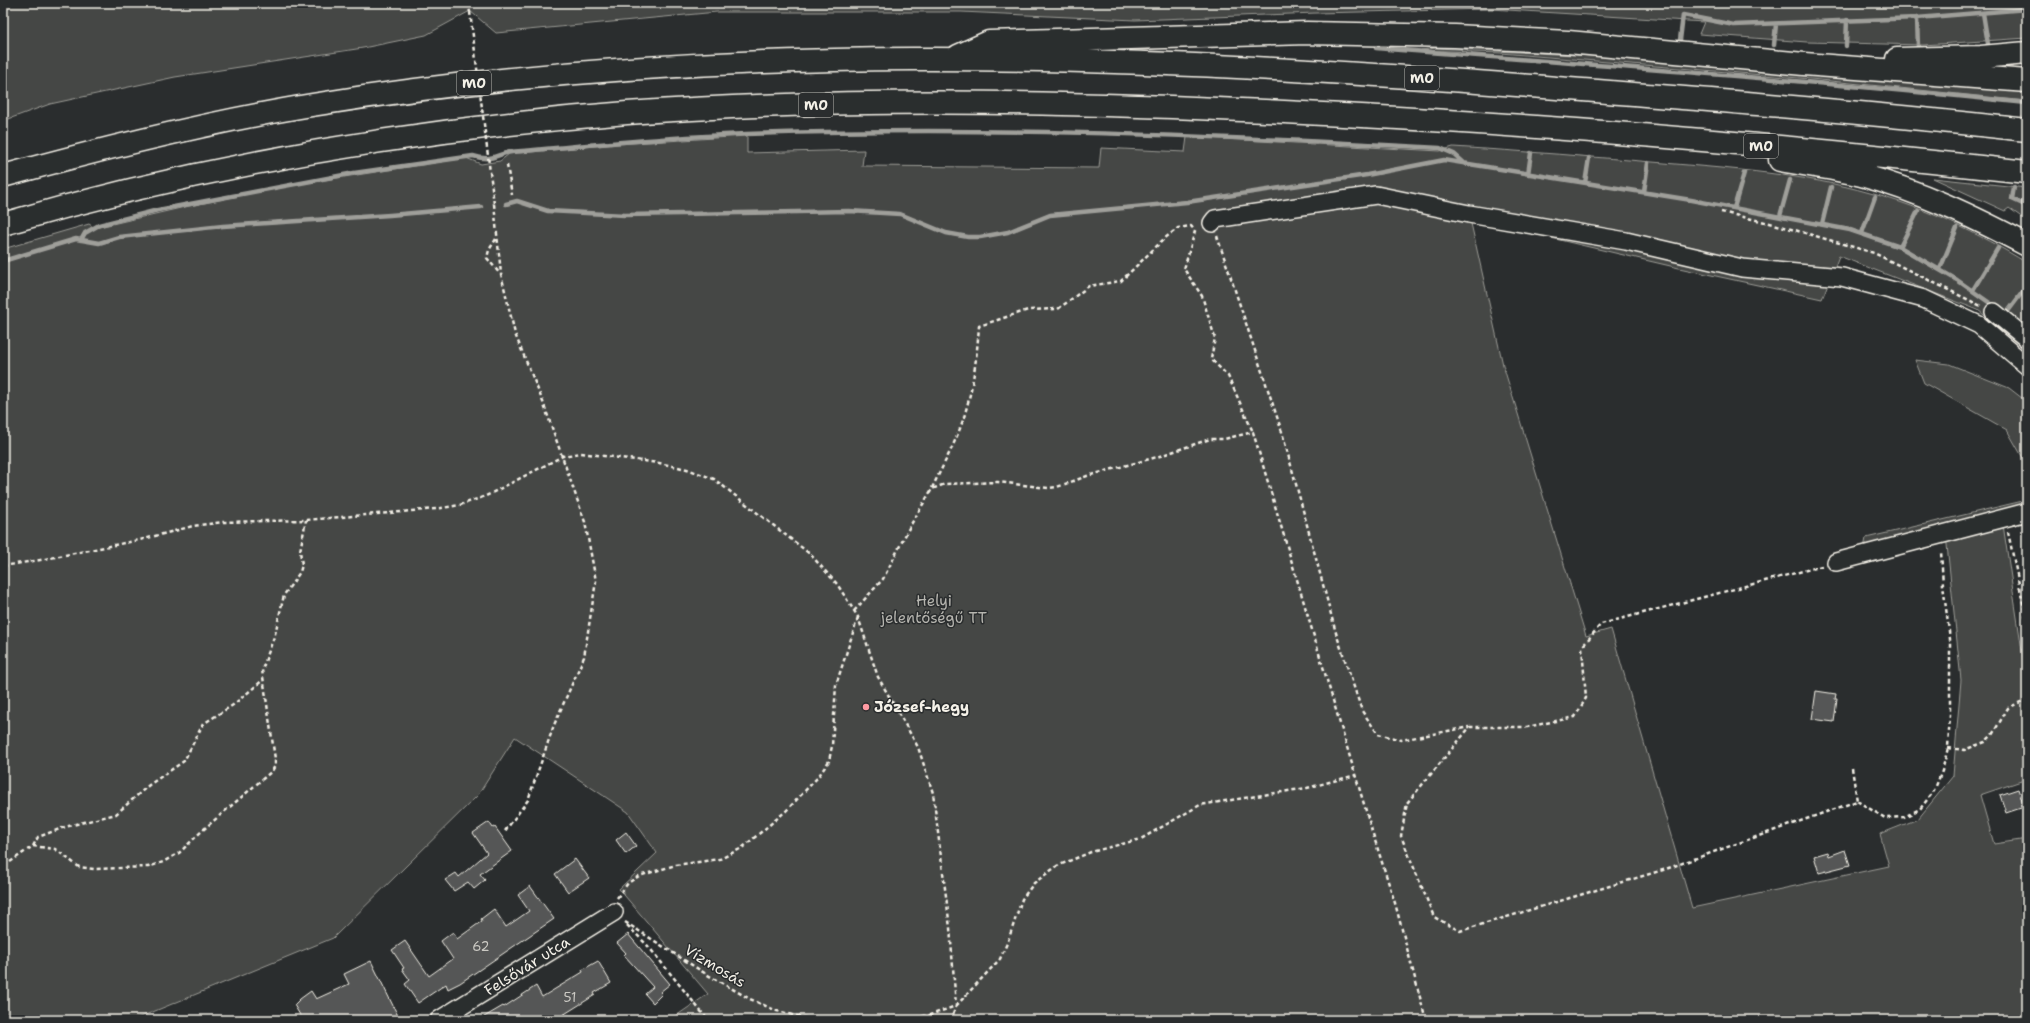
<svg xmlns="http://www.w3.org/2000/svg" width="2030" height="1023" font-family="'Shantell Sans',sans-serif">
  <rect width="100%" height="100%" fill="#2a2d2e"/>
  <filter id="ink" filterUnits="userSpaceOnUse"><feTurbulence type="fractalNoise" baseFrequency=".025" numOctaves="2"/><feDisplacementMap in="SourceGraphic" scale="8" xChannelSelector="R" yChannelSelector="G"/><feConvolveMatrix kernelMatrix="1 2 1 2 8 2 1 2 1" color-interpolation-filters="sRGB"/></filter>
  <g filter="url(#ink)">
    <path fill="#444645" stroke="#9c9c96" d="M3,3H2027V38L1923,45L1807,42L1699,34L1704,22L1491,9L1316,13L1135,20L961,12H717L496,33L470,11L426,35L363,48L175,77L50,104L3,121Z
      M1436,48L1614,57L2027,89V101L1811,79L1500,53L1421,50Z
      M747,136V153L864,150L862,166L1099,168L1101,148L1185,152L1187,137L1440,151L1453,147C1523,151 1594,157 1664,163C1733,169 1804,174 1870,193C1926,208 1978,233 2027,263V351L1978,310L1839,256L1822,299L1679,268L1470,219L1503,365L1586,636L1611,629L1692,908L1889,866L1880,834L1918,819L1953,776L1961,680L1946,535L1863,554L1866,538L2027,500V511L2002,518L2024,664L2027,671V779L1980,795L1994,844L2027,839V1020H670L708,994L619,889L657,853L628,812L515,737L478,795L333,938L133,1020H3V249L89,224L95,228L185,207L286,186L466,158L481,164L500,161L509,154L618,144Z
      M1933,178L2027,188V221L2009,208L2005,211Z
      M1915,360L1949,364L2009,388L2027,402V465L2007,430L1924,383Z"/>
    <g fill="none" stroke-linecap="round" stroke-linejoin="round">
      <path stroke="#9f9f9a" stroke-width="4.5" d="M1983,13L1988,44
        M1917,18L1918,47
        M1680,40L1683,15L1734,25L1917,18L2027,9
        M1774,45L1776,24
        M1846,46L1847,20
        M1376,48C1593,65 1810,80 2027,103
        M1528,174L1531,153
        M1585,183L1589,158
        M2014,187L2012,199L2027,206
        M1644,192L1648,163
        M506,204L517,201L548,211L625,215L849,211L900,214L946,233L968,237H980L1008,232L1050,215L1187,202L1367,175L1444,160L1691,200L1850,230L1900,247L1957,280L1997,308
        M1734,208L1744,173
        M1780,216L1790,180
        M1822,224L1831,187
        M1862,233L1875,197
        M81,240L85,233L99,225L158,210L354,173L473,156C493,162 494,155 510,152C518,151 526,151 534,150C597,144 661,138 724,135C963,125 1201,135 1440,148L1454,154L1463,162
        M1900,247L1918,211
        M3,261L76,239L99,243L119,237L223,226L390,215L481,207
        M1940,269L1957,228
        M1973,290L1998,248
        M2006,314L2027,286"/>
    </g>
    <path fill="#555756" stroke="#f4f1e8" d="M1816,691L1836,694L1835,699H1837L1834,722L1812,719Z
      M2018,789L2024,807L2006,813L2000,795Z
      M489,822L493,828L495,827L512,851L480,874L485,880L474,889L468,882L454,891L445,880L456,873L459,877L487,853L473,833Z
      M626,832L636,846L626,854L616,840Z
      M1845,850L1850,865L1819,873L1814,856L1828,852L1829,856Z
      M575,859L589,878L568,892L555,874Z
      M530,886L554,919L460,983L448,989L446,984L418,1003L405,984L410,980L402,969L404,968L392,950L405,941L429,976L453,959L441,941L453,932L457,939L482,921L481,919L494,909L506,927L529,911L518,895Z
      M628,934L670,984L660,992L662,994L653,1003L645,994L653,987L624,955L626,953L617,943Z
      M371,961L400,1020H303L294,1005L300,999L311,991L316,999L349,984L344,974Z
      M598,961L611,983L594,993L595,995L555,1020H479L503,1006L504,1007L536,986L542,997L583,972L582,970Z"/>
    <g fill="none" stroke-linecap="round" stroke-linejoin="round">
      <defs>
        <path id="minor" d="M1212,223L1215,219L1376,195L1469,214L1626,241L1742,268L1842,277L1924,299L1979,325L2027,366
          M1994,312L2027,339
          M1836,562L2027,512
          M439,1020L614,912"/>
        <path id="highway" d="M958,56L989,42L1307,33L1455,36L1568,42L1804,64L2027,81
          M1897,59L1981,57L2027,53
          M1780,160C1807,165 1835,168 1861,175C1920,191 1974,217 2027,245
          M3,176C105,148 208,122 312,105C711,40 1116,54 1517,85C1687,98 1857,111 2027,130
          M3,224C206,165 416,129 627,113C865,96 1105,102 1343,115C1572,127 1800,147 2027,172"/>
      </defs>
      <use href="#minor" stroke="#f4f1e8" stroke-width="20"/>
      <use href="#highway" stroke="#f4f1e8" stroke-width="25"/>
      <path stroke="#f4f1e8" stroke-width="2.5" stroke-dasharray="4 3" stroke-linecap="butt" d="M468,3L470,12
        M507,165L512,195
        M494,204L501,274L515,334L543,402L585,522L596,581L584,657L554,725L528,800L505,831
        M1721,212L1774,224L1874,253L1981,306
        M1217,236L1282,432L1336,633L1362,711L1378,734L1401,740L1469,727
        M496,239L489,250L487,258L500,274
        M932,488C944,463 959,437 966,410C974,382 977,354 979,326L1028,310L1058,309L1089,286L1121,281L1165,238L1178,228L1191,226L1195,231L1184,269L1202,296L1215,338L1211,359L1228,376L1253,432
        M2008,532L2027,622
        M3,566L40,560L144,539L193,526L223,522L306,520L436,509L460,505L486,496L563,456L581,453L659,463L687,469L714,479L810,554L837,584L858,617L878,677L918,747L933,793L950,928L956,1006L951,1020
        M1822,566L1601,624L1582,647L1586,698L1575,717L1527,727H1470L1407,803L1401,836L1434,917L1460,931L1663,870L1857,801L1852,768
        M854,611L883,579L910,526L932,489L945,484L998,482L1048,488L1057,487L1087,476L1157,457L1210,439H1224L1253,432L1372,831L1395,903L1426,1020
        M1948,748L1964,750L1985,742L1992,735L2008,708L2027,699
        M1857,801L1885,818L1904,817L1920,809L1934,791L1942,771L1948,748L1950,714V639L1943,585L1941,551
        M33,846L38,837L65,827L116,814L149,785L184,761L203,724L233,705L263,680
        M3,862H10L33,846L55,849L79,867L94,869L148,867L163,862L179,853L204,829L272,771L275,766V759L262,670L275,634L284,595L300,572L302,565L300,551L306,520
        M617,898L628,883L639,876L676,865L720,859L742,848L786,811L818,777L829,761L832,746L836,685L858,617
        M625,922L706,974L750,999L777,1011L814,1020
        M627,925L648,946L708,1020
        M956,1006L1000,959L1008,941L1022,899L1034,883L1057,866L1091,852L1141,839L1200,805L1307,788L1356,775
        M901,1020L930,1015L956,1006"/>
      <use href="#minor" stroke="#2a2d2e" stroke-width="17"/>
      <use href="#highway" stroke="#2a2d2e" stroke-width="22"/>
      <path stroke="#f4f1e8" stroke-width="2.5" stroke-dasharray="4 3" stroke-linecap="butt" d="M470,12L494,204"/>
    </g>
  </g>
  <circle fill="#ff9aa2" stroke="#2a2d2e" stroke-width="1.5" cx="866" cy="707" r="4"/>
  <g text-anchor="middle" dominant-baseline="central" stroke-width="3" stroke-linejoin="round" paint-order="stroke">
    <g font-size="13" fill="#cccac4">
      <text x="481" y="946">62</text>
      <text x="570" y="997">51</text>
    </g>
    <g fill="#2a2d2e" stroke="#b7b6b0" stroke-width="1">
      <rect x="1405" y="66" width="34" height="24" rx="3"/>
      <rect x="457" y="71" width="34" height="24" rx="3"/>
      <rect x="799" y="93" width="34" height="24" rx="3"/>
      <rect x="1744" y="134" width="34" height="24" rx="3"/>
    </g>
    <g font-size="14" font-weight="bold" fill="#f4f1e8">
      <text x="1422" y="78">M0</text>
      <text x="474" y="83">M0</text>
      <text x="816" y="105">M0</text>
      <text x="1761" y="146">M0</text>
    </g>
    <g font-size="15" fill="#b6b5af" stroke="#2a2d2e">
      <text x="934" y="601">Helyi<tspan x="934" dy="17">jelentőségű TT</tspan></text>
    </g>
    <g font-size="15" font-weight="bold" fill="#f4f1e8" stroke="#2a2d2e" text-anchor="start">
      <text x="874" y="707">József-hegy</text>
    </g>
    <g font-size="15" fill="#f4f1e8" stroke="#2a2d2e">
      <text transform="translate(527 966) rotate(-32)">Felsővár utca</text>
      <text transform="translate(715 966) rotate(31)">Vízmosás</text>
    </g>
  </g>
  <rect width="2030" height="1023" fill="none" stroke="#2a2d2e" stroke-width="16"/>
  <rect x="8" y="8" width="2014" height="1007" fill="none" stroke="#f4f1e8" stroke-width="1.5" filter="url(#ink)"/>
</svg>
